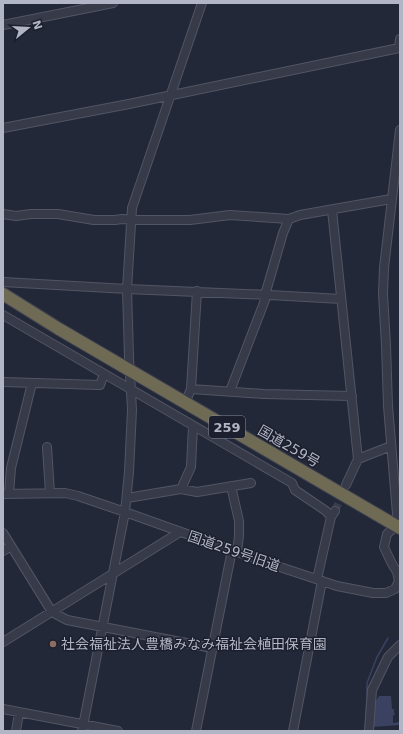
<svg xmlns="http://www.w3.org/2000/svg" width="403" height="734" font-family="'DejaVu Sans','Noto Sans JP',sans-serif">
  <rect width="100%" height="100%" fill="#232839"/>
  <path fill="#3a4161" d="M379,696H391L392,709H394V712H393H394L395,715H393V723L400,722V725L373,727L375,702Z"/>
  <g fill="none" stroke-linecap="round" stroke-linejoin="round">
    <path stroke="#3a4161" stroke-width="1.5" d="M367,696V683L377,657L388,638
      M365,731L367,697"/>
    <path stroke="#383d4e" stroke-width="8" stroke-dasharray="8 4" stroke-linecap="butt" d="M335,511L344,490"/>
    <defs>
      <path id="minor" d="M3,25L113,3
        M3,128L129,104L399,48L400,39
        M332,210L358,459L346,485
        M3,214L16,216L31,214H58L94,220H115L122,219L139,220H190L230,215L289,219L300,215L391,199
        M3,282L127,289L270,295L341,299
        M3,315L292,483L295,490L326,511L331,517
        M3,382L100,385L104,374
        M191,389L264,394L352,396
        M230,391L265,300V295L283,233L289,219
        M185,403L191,389L197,291
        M47,447L50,493
        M358,459L391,446
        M231,486L239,521V536L237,552
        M181,489L197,492L251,483
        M3,494L65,493L78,496L125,512L274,565L337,586L373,593H386L395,589L399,581L397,572L391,562L384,547L387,534L396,526L397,514L388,406L386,345L383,294L384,268L400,130
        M9,494L11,468L32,383
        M127,498L181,489L191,467L193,426
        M3,533L52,612L67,620L212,648
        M3,551L11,546
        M317,579L331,517L335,511
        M3,642L180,532
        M3,709L118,731
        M16,731L19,713
        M82,731L125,512L129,472L132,410L129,357L127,289L132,208L202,3
        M196,731L232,550
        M293,731L322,581
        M369,731L372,690L388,657L400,645"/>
      <path id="highway" d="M3,294L59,329L400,528"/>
    </defs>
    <use href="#minor" stroke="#525564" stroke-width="10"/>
    <use href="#highway" stroke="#3f4251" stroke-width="14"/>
    <use href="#minor" stroke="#373a49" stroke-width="8"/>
    <use href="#highway" stroke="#6f6a54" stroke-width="12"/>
  </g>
  <circle fill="#8d6e63" stroke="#1c202e" stroke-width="1.5" cx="53" cy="644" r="4"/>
  <g text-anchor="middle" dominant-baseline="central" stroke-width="3" stroke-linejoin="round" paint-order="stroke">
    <rect fill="#1c202e" stroke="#858898" stroke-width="1" x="209" y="416" width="36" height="22" rx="3"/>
    <g font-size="13" font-weight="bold" fill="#b2b5c5">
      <text x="227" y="427">259</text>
    </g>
    <g font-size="14" fill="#b2b5c5" stroke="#1c202e">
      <text transform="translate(289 446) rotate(30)">国道259号</text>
      <text transform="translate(234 551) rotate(19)">国道259号旧道</text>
    </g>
    <g font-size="14" fill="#b2b5c5" stroke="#1c202e" text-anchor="start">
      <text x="61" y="644">社会福祉法人豊橋みなみ福祉会植田保育園</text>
    </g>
  </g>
  <rect width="403" height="734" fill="none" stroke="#b2b5c5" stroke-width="8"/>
  <g transform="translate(28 28) rotate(72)" stroke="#1c202e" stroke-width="3" paint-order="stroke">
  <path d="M0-3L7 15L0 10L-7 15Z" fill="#b2b5c5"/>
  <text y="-6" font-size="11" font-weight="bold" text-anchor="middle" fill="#b2b5c5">N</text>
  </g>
</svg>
